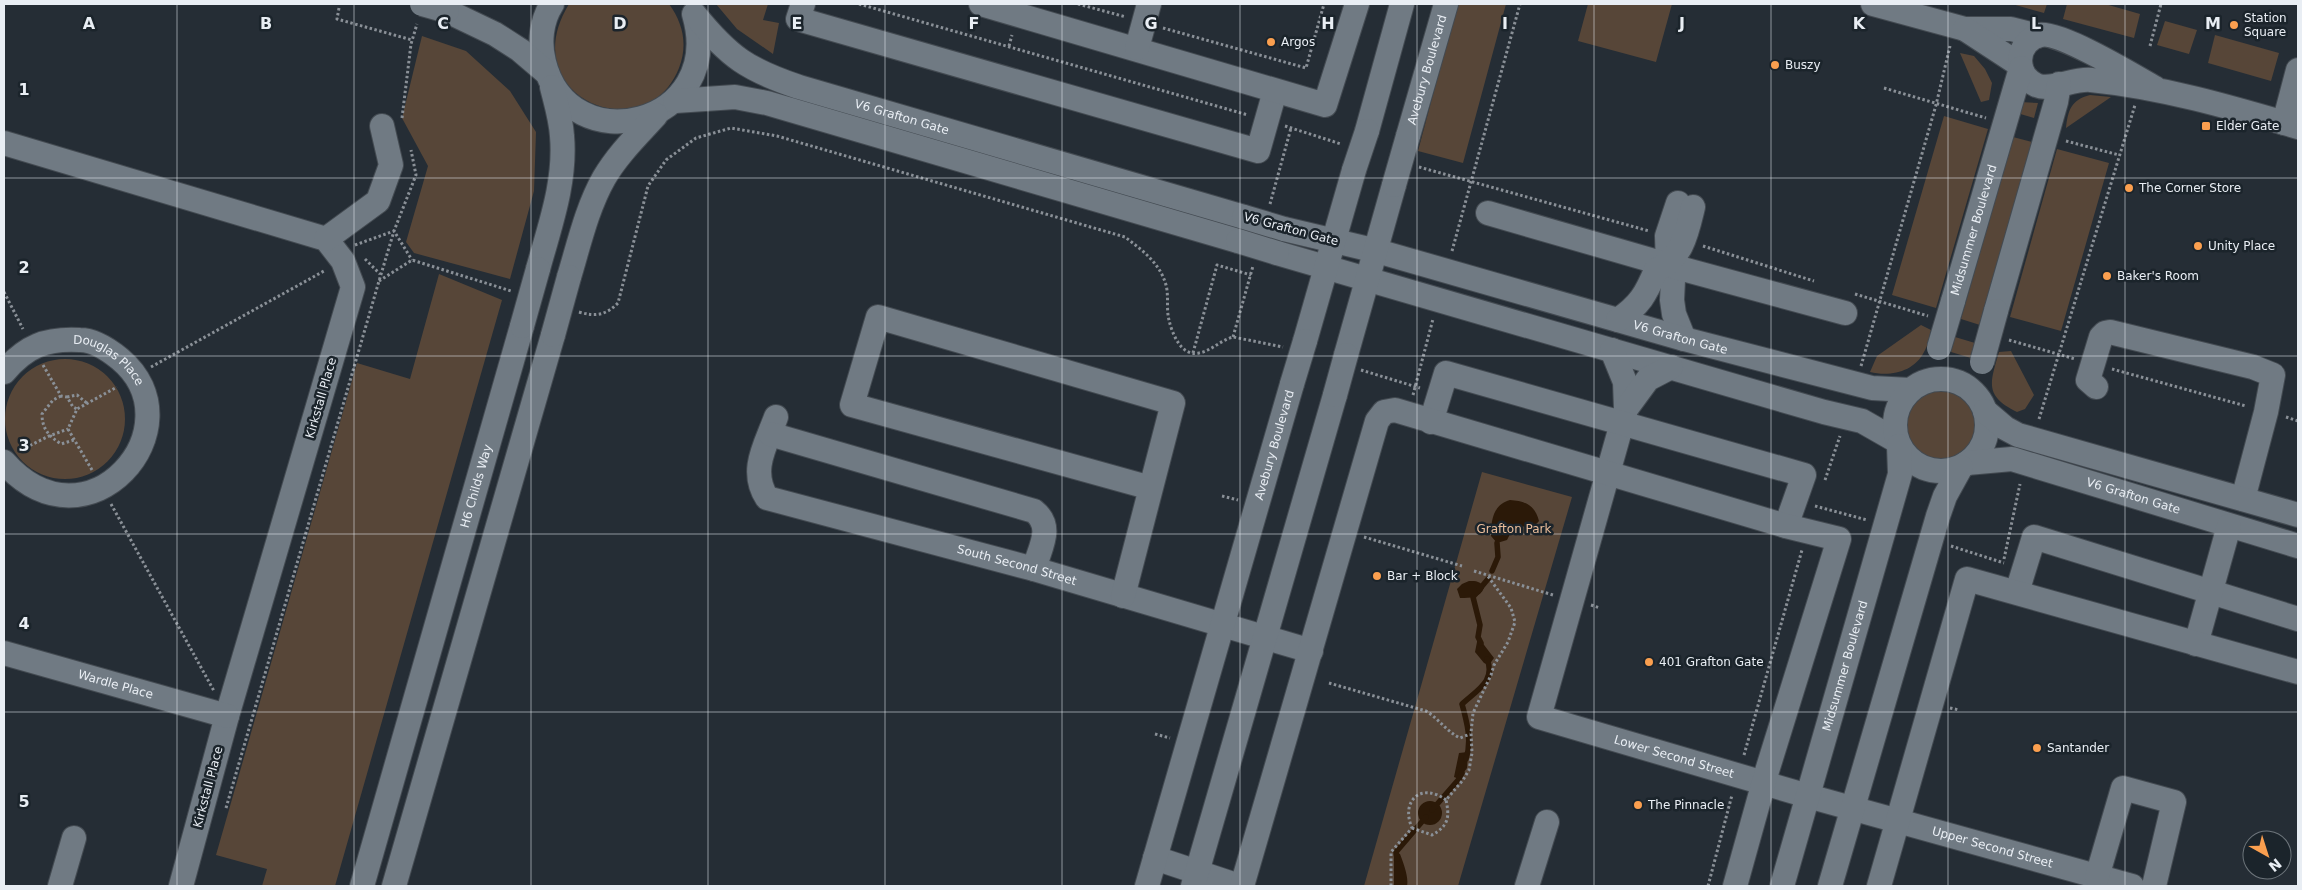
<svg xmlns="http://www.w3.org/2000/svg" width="2302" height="890" font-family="'DejaVu Sans',sans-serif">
  <rect width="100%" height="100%" fill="#252d35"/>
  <path fill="#574638" d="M569,4H669C683,23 688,45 679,68C646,152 512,97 569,4Z
    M716,4H768L763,20L779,23L773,54L737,29Z
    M1457,4H1506L1463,163L1418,151Z
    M1588,4H1672L1656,62L1578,41Z
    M2012,4H2047L2044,13Z
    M2067,4H2105L2140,14L2134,38L2063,19Z
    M2165,21L2197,30L2189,54L2157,45Z
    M2215,35L2279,53L2271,81L2208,63Z
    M422,36L466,51L510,91L536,132L534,191L510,279L414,253L406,242L428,166L402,118Z
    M1960,53L1974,56L1985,69L1992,83L1989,100L1981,102Z
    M2090,95L2111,97L2066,128C2068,110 2071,100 2090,95Z
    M2020,102L2038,103L2034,118L2017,113Z
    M1944,116L1988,129L1936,308L1892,295Z
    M2013,137L2032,142L1980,325L1961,319Z
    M2057,149L2109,163L2061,331L2010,317Z
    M439,274L502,300L335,886H262L267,869L216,855L357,363L410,379Z
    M1921,325L1931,330C1929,337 1928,346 1924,352C1914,372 1890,377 1870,372L1877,356Z
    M1955,337L1975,343L1971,358L1951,352Z
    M2011,351L2034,395L2025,409L2017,412C1984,396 1990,383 1999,352Z
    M5 419a60 60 0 1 1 120 0a60 60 0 1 1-120 0Z
    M1907 425a34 34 0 1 1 68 0a34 34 0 1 1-68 0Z
    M1482,472L1572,497L1458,886H1364Z"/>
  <path fill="#2b1908" d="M1510,500C1525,501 1535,505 1539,521C1531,531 1522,524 1513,528L1507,540L1497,543L1491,536C1491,520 1493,505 1510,500Z
    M1469,581C1476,581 1481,581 1484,588C1480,598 1471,598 1460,598L1457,589L1462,584Z
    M1478,637L1494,658L1489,665L1484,663L1475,652Z
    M1468,752L1467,768L1459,779L1454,777L1459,753Z
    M1418 813a12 12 0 1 1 24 0a12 12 0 1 1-24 0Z
    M1396,852L1400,854C1403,862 1409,877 1407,886H1394V857Z"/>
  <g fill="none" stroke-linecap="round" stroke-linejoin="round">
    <path stroke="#2b1908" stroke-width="5.5" d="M1492,571L1498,557L1497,543
      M1481,643L1478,637L1480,625L1473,597L1488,579
      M1466,759C1472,741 1467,722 1462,704C1477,690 1496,681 1487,659
      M1432,810L1459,779L1462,773
      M1397,859L1396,852L1426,817"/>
    <defs>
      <g id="minor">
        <path d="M552,4C541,21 539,43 544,62C569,164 727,126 694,14"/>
        <path d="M803,4L798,19L1258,151L1275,91"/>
        <path d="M981,4L1325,105L1357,4"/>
        <path d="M1873,4L1965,29H2011L2038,36"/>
        <path d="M447,11L495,34L520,50L547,73"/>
        <path id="s1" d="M695,15C729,57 748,70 799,87L1244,217"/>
        <path d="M1965,29L2020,65"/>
        <path d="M1137,48L1149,4"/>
        <path d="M2155,88C2136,77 2058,30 2039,35C2016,43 2013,74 2036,85C2051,92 2073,78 2091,80C2162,87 2230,107 2298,127"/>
        <path d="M675,101L735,97L767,103L1238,241"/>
        <path d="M2284,123L2298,70"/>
        <path d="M1367,131L1402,4"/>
        <path id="s2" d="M1408,136L1446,4"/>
        <path d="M4,143L326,239L343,261L353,287L227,716L181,886"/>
        <path d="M1678,203L1667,236L1668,265L1673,280L1672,300L1674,314L1684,339"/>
        <path d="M1488,213L1668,265L1845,313"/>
        <path id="s3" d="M1284,229L1377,251L1684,339L1872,388L1910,390"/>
        <path d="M326,239L378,201L391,165L382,126"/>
        <path d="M1277,253L1824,412L1862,421L1897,441"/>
        <path d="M538,269C550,225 566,182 562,136C561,119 556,103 552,87"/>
        <path d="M569,277C579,244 587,208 604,178C618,154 638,135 656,115"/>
        <path id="s4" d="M1953,301L2021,68"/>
        <path d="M1996,311L2056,102L2059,84"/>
        <path d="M1618,320C1640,305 1646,294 1656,270C1682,259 1687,232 1693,207"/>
        <path d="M1305,341L1354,170"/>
        <path d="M1612,350L1625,382L1626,409"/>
        <path d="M1346,355L1394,185"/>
        <path id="s5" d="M1671,367L1648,379L1626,409L1539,717L1808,796L2132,886"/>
        <path id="s6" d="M4,372C26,346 46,338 80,340C94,340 109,350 120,359C200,426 88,557 4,462"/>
        <circle cx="1941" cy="425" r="46"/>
        <path d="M2096,387L2088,380L2101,337L2105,333L2110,332L2253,367L2273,375L2266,412L2243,499"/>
        <path d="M1985,411L2005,428L2018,435L2298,515"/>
        <path id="s7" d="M776,417C766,445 749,470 767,498L1034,569L1311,651"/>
        <path d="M1431,422L1446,373L1804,475L1786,526"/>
        <path d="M770,434L1034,511C1054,527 1040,547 1034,569"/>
        <path id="s8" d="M1967,463L2012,459L2298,546"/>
        <path d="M2017,592L2034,537L2298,619"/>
        <path d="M1123,596L1173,403L878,317L852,405L1151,488"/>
        <path d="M2196,644L2229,526"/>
        <path id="s9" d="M4,653L227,716"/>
        <path d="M1155,858L1239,886"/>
        <path d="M2097,877L2123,788L2174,802L2154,886"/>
        <path d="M60,886L74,838"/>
        <path id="s10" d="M362,886L522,326"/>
        <path d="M394,886L553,335"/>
        <path id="s11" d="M1147,886L1292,384"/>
        <path d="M1193,886L1335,395"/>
        <path d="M1242,886L1377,421L1384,412L1395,410L1786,526L1839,539L1767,771L1735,886"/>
        <path d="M1527,886L1547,822"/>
        <path id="s12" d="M1782,886L1900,474L1899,446"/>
        <path d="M1830,886L1938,516L1945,496L1961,467"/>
        <path d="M1879,886L1967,579L2298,672"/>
      </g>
    </defs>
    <use href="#minor" stroke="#434a51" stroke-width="26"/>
    <path stroke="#8a9097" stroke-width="3" stroke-dasharray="2.5 2.5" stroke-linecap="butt" d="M859,4L1248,115
      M1078,4L1126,17
      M339,8L337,19L412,40
      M1163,28L1306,68L1324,4
      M1009,46L1012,35
      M2150,46L2161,4
      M1884,88L1986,118
      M402,118L411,44L417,24
      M1285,126L1341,144
      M2066,141L2119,155
      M1419,167L1649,231
      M1270,204L1291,128
      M355,245L394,231L412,260
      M1703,246L1814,281
      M1452,251L1520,4
      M365,259L380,274
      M379,281L412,260L511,291
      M4,292L23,329
      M1855,294L1928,316
      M579,312C596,317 606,315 618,303L648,186L666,160L696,138L731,128L777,136L1125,237C1142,250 1160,263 1166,285C1169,296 1166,309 1169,320C1172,333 1181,357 1199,353C1211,351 1221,340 1233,337L1283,347
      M1233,337L1253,266
      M2009,340L2075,359
      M1193,353L1217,265L1251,275
      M43,365L61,396L67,397L73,407L77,409
      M1861,366L1936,105L1950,46
      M151,367L324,271
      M2112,369L2246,406
      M1361,370L1420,388
      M1413,395L1433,319
      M61,396L53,400L42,414C42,429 49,436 61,444L74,440
      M67,397L77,395L88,404
      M2286,417L2298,421
      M2039,419L2135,105
      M21,450L49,436L68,429
      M92,470L68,429L77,409L117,387
      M1825,480L1840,436
      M1222,496L1238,500
      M111,504L214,691
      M1815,506L1867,520
      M1364,537L1462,566
      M1951,546L2004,563
      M2004,559L2020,484
      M1474,571L1553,595
      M1591,605L1600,608
      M1329,683L1426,711C1439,719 1446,731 1460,738L1470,734
      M1950,708L1959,710
      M1155,734L1170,738
      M1744,755L1802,550
      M226,808L379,281L394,231L416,175L411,150
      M1412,828L1432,835C1448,826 1450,818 1446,800L1463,780L1469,770L1472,753L1471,733L1473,713L1491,675L1494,665L1508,642L1515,622L1511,608L1487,575
      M1391,886V852L1412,828C1400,800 1422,782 1446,800
      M1708,886L1732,795"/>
    <use href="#minor" stroke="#707a83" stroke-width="24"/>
    <defs>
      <path id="minor-bridge" d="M422,4L447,11
        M1354,170L1367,131
        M1394,185L1408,136
        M1244,217L1284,229
        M1238,241L1277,253
        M522,326L538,269
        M553,335L569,277
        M1939,348L1953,301
        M1982,362L1996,311
        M1292,384L1305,341
        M1335,395L1346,355"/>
    </defs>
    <use href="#minor-bridge" stroke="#434a51" stroke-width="26" stroke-linecap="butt"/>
    <use href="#minor-bridge" stroke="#707a83" stroke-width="24"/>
  </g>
  <path fill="none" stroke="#e9eef4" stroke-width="1" stroke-opacity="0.55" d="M177,4V886M354,4V886M531,4V886M708,4V886M885,4V886M1062,4V886M1240,4V886M1417,4V886M1594,4V886M1771,4V886M1948,4V886M2125,4V886M4,178H2298M4,356H2298M4,534H2298M4,712H2298"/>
  <g fill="#fa9f4f" stroke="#1b242b" stroke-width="2">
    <circle cx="2234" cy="25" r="5"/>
    <circle cx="1271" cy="42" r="5"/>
    <circle cx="1775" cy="65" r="5"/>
    <rect x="2201" y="121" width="10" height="10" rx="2.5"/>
    <circle cx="2129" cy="188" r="5"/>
    <circle cx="2198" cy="246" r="5"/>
    <circle cx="2107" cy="276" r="5"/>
    <circle cx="1377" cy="576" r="5"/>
    <circle cx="1649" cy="662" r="5"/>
    <circle cx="2037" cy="748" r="5"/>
    <circle cx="1638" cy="805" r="5"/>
  </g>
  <g text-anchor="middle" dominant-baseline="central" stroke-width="5" stroke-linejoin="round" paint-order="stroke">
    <g font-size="12" fill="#e9eef4" stroke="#1b242b" text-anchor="start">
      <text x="2244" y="18">Station<tspan x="2244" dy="14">Square</tspan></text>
      <text x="1281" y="42">Argos</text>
      <text x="1785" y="65">Buszy</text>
      <text x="2216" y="126">Elder Gate</text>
      <text x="2139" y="188">The Corner Store</text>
      <text x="2208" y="246">Unity Place</text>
      <text x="2117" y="276">Baker's Room</text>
      <text x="1387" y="576">Bar + Block</text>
      <text x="1659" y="662">401 Grafton Gate</text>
      <text x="2047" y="748">Santander</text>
      <text x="1648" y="805">The Pinnacle</text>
    </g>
    <g font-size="12" fill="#e9eef4" stroke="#1b242b">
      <text stroke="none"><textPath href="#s2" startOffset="69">Avebury Boulevard</textPath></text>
      <text stroke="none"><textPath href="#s1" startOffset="236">V6 Grafton Gate</textPath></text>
      <text transform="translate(1291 229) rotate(15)">V6 Grafton Gate</text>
      <text stroke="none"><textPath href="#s4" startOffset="74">Midsummer Boulevard</textPath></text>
      <text stroke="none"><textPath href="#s3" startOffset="411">V6 Grafton Gate</textPath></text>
      <text stroke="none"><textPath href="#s6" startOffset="122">Douglas Place</textPath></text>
      <text transform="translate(321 398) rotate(-74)">Kirkstall Place</text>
      <text stroke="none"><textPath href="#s11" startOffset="459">Avebury Boulevard</textPath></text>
      <text stroke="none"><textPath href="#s10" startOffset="416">H6 Childs Way</textPath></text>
      <text stroke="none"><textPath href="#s8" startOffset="172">V6 Grafton Gate</textPath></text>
      <text stroke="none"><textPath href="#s7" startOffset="344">South Second Street</textPath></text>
      <text stroke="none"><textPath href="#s12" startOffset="229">Midsummer Boulevard</textPath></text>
      <text stroke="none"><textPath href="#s9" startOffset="116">Wardle Place</textPath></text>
      <text stroke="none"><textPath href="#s5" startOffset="524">Lower Second Street</textPath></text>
      <text transform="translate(208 787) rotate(-75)">Kirkstall Place</text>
      <text stroke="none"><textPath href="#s5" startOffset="855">Upper Second Street</textPath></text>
    </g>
    <g font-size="12" fill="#ebbe9b" stroke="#1b242b">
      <text x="1514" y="529">Grafton Park</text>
    </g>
  </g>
  <g font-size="16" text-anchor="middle" font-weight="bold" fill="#e9eef4" stroke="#1b242b" stroke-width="5" stroke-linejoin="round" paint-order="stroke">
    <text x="89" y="29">A</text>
    <text x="266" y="29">B</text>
    <text x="443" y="29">C</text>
    <text x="620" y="29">D</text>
    <text x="797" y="29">E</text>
    <text x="974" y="29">F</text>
    <text x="1151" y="29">G</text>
    <text x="1328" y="29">H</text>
    <text x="1505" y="29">I</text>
    <text x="1682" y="29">J</text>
    <text x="1859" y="29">K</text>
    <text x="2036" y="29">L</text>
    <text x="2213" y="29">M</text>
    <text x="24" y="95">1</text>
    <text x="24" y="273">2</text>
    <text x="24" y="451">3</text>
    <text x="24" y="629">4</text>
    <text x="24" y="807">5</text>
  </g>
  <rect width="2302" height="890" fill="none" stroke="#e9eef4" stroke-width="10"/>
  <g transform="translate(2267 855) rotate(141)"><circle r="24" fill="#1b242b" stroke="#6d757b"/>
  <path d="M0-4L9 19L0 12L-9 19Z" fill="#fa9f4f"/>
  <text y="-8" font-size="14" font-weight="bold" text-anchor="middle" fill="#e9eef4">N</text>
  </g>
</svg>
